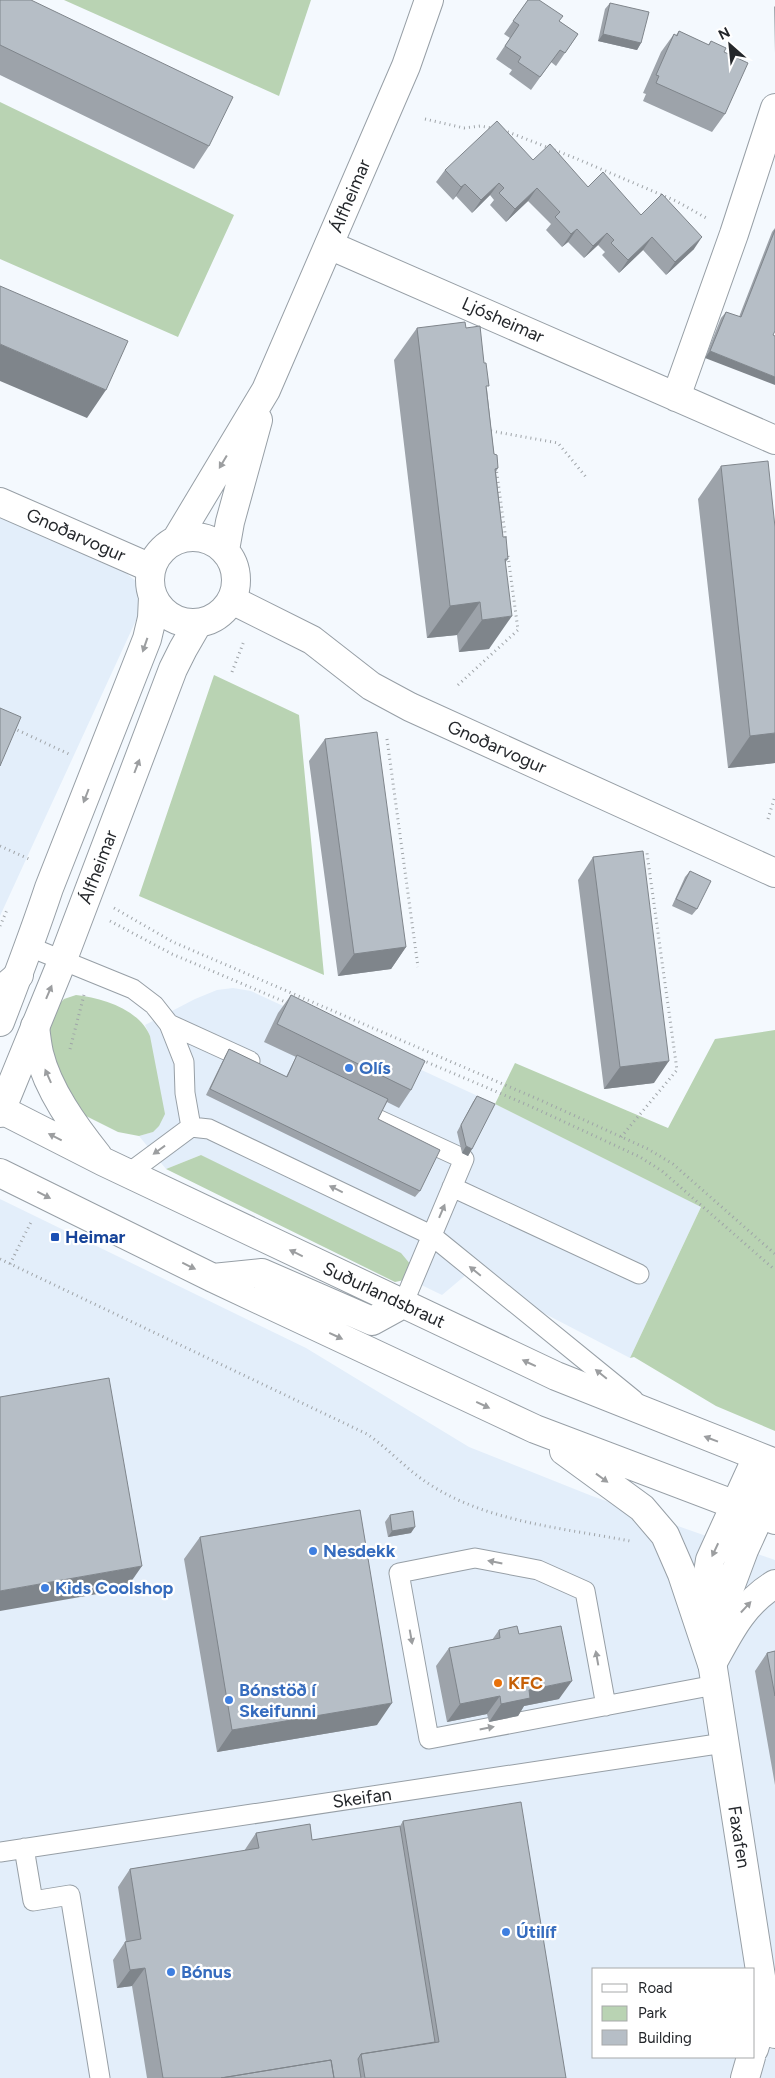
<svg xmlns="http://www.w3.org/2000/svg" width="775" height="2078" font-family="Figtree,sans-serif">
  <rect width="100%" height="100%" fill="#f4f9fe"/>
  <path fill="#e3eefa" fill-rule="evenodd" d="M0,517L121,569L149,592L0,916Z
    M233,988L251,991L495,1104L701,1207L630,1358L530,1306L480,1263L442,1295L409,1279L241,1176L201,1155L166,1169L139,1136L153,1132L150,1036L145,1025L195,999L217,990Z
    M0,1199L306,1348L469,1447L592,1496L775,1560V2078H0ZM594,1969H754V2057H594Z"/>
  <path fill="#b9d3b3" d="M64,0H311L279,96Z
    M0,102L234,215L178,337L0,259Z
    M214,675L299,715L324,975L139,896Z
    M76,995C102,998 139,1009 150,1036L165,1114L159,1126L153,1132L139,1136L118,1132L80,1113L66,1095L46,1033L53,1011L64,999Z
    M775,1030V1431L716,1406L634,1357L630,1358L701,1207L495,1104L515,1063L668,1128L715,1039Z
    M201,1155L401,1253L411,1265L409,1279L395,1282L166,1169Z"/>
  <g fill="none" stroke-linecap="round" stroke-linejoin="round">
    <defs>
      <path id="service" d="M30,947L133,989L154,1005L169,1024L184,1062L185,1093L191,1127
        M169,1024L250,1061
        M377,1119L464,1159L403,1304
        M129,1173L191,1127L209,1129L431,1235L634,1400
        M452,1187L639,1274
        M606,1706L585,1591L538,1570L475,1558L399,1573L429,1739L715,1685
        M24,1848L33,1901L70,1895L100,2078
        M0,1852L724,1743"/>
      <path id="minor" d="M329,245L775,440
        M676,397L734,234L775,108
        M0,502L151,568
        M232,600L312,640L371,686L410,707L775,873
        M757,1457L710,1560L703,1604L766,2009L775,2034
        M716,1643L723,1606L744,1550L775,1482
        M754,2049L766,2009
        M745,2078L751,2057"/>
      <path id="tertiary" d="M150 580a43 43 0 1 1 86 0a43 43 0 1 1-86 0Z
        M176,540L266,390L406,66L429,0
        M225,550L230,522L258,420
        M0,1022C17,978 34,933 49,888L147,639L152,618L153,597
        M0,1113L63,959L173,669L183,649L198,623"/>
      <path id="secondary" d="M0,991L19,975
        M35,1026C36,1035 37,1044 39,1053C48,1090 74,1126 98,1156
        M0,1109L102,1161L556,1376L775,1463
        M0,1173L213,1278L535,1429L775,1520
        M213,1278L262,1273L372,1321L403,1304
        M564,1451L642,1508L665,1535L682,1574L712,1664
        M712,1664C729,1633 743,1603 775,1584"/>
    </defs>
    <use href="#service" stroke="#979fa6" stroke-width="21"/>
    <use href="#minor" stroke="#979fa6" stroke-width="30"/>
    <use href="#tertiary" stroke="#979fa6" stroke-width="30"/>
    <use href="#secondary" stroke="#979fa6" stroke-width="30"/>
    <path stroke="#9fa4a8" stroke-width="3" stroke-dasharray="1 4" stroke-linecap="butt" d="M425,119L464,128L480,126L492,128
      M503,130L575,158L676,201L708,219
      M491,431L558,443L586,477
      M496,467L506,540
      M232,672L244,641
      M458,685L518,630L508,556
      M13,728L71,755
      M387,739L418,967
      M768,819L775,796
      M0,846L29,859
      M114,908L173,942L540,1100L648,1149L673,1164L775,1254
      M110,921L172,954L290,1004
      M0,926L7,910
      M70,1049L84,995
      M422,1060L530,1106L640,1157L662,1171L775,1270
      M621,1137L677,1070L647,853
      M0,1259L367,1434C389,1449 407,1470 429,1484C487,1522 563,1528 630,1541
      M10,1264L31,1222"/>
    <use href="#service" stroke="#fff" stroke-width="19"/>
    <use href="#minor" stroke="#fff" stroke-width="28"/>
    <use href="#tertiary" stroke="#fff" stroke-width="28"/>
    <use href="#secondary" stroke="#fff" stroke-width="28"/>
  </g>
  <path fill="#9da3aa" d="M0,0L209,146L194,169L0,75Z
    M528,0L578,34L556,66L551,62L531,90L509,74L512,70L496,59L510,38L504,34Z
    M610,3L641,43L637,50L598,41L605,9Z
    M775,6V53L774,7Z
    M679,31L708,45L711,41L724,52L725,114L712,132L643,101L646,94L643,93L661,52L674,34L676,35Z
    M533,160L588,187L641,215L694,249L666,275L643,250L619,273L602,255L605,252L598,245L584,258L568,242L562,247L546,230L551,224L528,201L506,222L490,205L494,200L490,195L472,213L456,196L453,200L436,182L445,170Z
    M775,228V331L705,358L721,318L726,312L739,317L772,232Z
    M417,328H466L487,389L494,454L498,468L496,472L503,537L508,559L505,563L489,649L459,652L457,635L427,638L394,360Z
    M721,466L775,763L728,768L698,499Z
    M325,739L406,947L391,969L338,976L309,761Z
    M593,857L654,1083L604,1089L578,880Z
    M690,871L697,909L692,915L672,906L685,877Z
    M291,995L411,1090L399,1108L387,1102L378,1119L420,1191L415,1197L206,1095L225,1056L229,1049L286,1077L296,1057L264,1042L278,1013Z
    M477,1096L472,1149L468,1156L462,1153L457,1132L473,1102Z
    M390,1515L411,1533L388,1537L385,1522Z
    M200,1537L377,1725L217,1752L184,1559Z
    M499,1630L519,1634L559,1699L524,1706L518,1716L489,1722L487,1714L447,1722L436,1666L449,1648L492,1640Z
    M775,1651V1785L755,1671L767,1653Z
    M403,1821L566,2078H147L132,1986L117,1988L113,1960L125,1942L126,1941L118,1887L130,1869L244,1851L256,1833L312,1840L400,1826Z"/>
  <path fill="#7f858b" d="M603,34L641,43L637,50L598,41Z
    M499,183L490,195L472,213L481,200Z
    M465,184L453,200L461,187Z
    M537,188L528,201L506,222L515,209Z
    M577,229L568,242L562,247L571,234Z
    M607,233L598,245L584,258L593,246Z
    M652,237L643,250L619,273L628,260Z
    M702,237L694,249L666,275L675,262Z
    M0,344L106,390L87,418L0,381Z
    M710,351L775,377V385L705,358Z
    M480,602L457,635L427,638L450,606Z
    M512,616L489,649L459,652L482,620Z
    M775,733V763L728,768L750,736Z
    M406,947L391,969L338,976L354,954Z
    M669,1061L654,1083L604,1089L620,1067Z
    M466,1146L472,1149L468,1156L462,1153Z
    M415,1527L411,1533L388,1537L392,1531Z
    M142,1566L126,1589L0,1611V1591Z
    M572,1681L559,1699L524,1706L518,1716L489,1722L501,1704L529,1690Z
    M500,1696L487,1714L447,1722L460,1704Z
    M392,1703L377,1725L217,1752L232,1730Z
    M145,1968L132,1986L117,1988L130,1970Z"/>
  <path fill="#b6bec6" stroke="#7f858b" d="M0,0H31L233,97L209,146L0,45Z
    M528,0H539L563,16L559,21L578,34L565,53L560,50L540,77L518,62L521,57L505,46L519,25L513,21Z
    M610,3L649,12L641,43L603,34Z
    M679,31L709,45L711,41L726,48L724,52L748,63L725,114L656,83L659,76L656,75L674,34L677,36Z
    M497,121L533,160L550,144L588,187L603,172L641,215L662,194L702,237L675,262L652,237L628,260L611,243L614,240L607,233L593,246L577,229L571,234L555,217L560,212L537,188L515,209L499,193L504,188L499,183L481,200L465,184L461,187L445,170Z
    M775,230V331L773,335L775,336V377L710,351L726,312L741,317Z
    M0,286L128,341L106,390L0,344Z
    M465,322L466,328L480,326L484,363H486L489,386H486L494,454L497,455L498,468L495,469L503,537H506L508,559H505L512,616L482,620L480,602L450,606L417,328Z
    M768,461L775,527V733L750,736L721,466Z
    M0,708L21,717L0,766Z
    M377,732L406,947L354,954L325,739Z
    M643,851L669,1061L620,1067L593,857Z
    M690,871L711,881L697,909L676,899Z
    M291,995L425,1061L411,1090L277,1024Z
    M229,1049L287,1077L297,1055L388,1099L378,1119L440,1150L420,1191L210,1089Z
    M477,1096L495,1104L472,1149L466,1146L461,1125Z
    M109,1378L142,1566L0,1591V1397Z
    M360,1510L392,1703L232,1730L200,1537Z
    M413,1511L415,1527L392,1531L390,1515Z
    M517,1626L519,1634L561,1626L572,1681L529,1690L530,1698L501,1704L500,1696L460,1704L449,1648L500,1638L499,1630Z
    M775,1651V1696L767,1653Z
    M521,1802L566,2078H365L361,2054L439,2042L403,1821Z
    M310,1824L312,1840L400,1826L435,2042L361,2054L358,2059L361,2078H334L331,2060L221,2078H163L145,1968L130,1970L125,1942L141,1939L130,1869L259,1848L256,1833Z
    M331,2060L334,2078H221Z"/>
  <defs><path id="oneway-solid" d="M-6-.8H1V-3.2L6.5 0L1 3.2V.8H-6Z" transform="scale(1.25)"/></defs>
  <g fill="#9c9ea0">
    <use href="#oneway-solid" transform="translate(223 462) rotate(121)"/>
    <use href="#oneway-solid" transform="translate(145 645) rotate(109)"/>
    <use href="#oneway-solid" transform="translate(137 766) rotate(-69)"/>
    <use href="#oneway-solid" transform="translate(86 796) rotate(111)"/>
    <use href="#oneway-solid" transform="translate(49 992) rotate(-67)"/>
    <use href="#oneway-solid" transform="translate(48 1076) rotate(-114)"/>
    <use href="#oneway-solid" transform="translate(55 1137) rotate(-153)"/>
    <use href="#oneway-solid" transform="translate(159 1150) rotate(144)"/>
    <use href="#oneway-solid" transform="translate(336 1189) rotate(-154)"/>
    <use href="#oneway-solid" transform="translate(44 1195) rotate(27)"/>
    <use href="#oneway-solid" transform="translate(442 1211) rotate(-67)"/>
    <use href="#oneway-solid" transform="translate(296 1253) rotate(-154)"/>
    <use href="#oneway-solid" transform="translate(189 1266) rotate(26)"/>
    <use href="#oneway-solid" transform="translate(475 1271) rotate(-141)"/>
    <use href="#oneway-solid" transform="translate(336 1336) rotate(25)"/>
    <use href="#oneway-solid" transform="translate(529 1363) rotate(-155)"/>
    <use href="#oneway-solid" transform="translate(601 1374) rotate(-141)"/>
    <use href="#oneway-solid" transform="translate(483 1405) rotate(25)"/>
    <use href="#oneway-solid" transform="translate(711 1439) rotate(-159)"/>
    <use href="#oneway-solid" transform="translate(602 1478) rotate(36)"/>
    <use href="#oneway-solid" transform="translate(715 1550) rotate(115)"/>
    <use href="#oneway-solid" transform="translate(495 1562) rotate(-169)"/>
    <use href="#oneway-solid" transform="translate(746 1607) rotate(-47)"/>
    <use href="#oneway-solid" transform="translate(411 1637) rotate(80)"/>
    <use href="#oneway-solid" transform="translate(597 1658) rotate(-100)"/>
    <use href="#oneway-solid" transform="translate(487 1728) rotate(-11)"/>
  </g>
  <g fill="#3f7fe0" stroke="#fff" stroke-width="2">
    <circle cx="349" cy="1068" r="5"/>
    <circle cx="313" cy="1551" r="5"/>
    <circle cx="45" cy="1588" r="5"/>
    <circle cx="229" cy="1700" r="5"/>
    <circle cx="506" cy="1932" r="5"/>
    <circle cx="171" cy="1972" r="5"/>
  </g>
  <rect fill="#1a4fb4" stroke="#fff" stroke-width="2" x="50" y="1232" width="10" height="10" rx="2.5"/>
  <circle fill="#e8710a" stroke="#fff" stroke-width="2" cx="498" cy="1683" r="5"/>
  <g text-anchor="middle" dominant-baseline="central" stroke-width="4.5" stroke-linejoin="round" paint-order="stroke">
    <g font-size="18" fill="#24272b" stroke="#fff">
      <text transform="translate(350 196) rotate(-67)">Álfheimar</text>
      <text transform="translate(503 320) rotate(24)">Ljósheimar</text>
      <text transform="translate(76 535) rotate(24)">Gnoðarvogur</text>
      <text transform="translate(497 747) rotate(24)">Gnoðarvogur</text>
      <text transform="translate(98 867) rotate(-69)">Álfheimar</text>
      <text transform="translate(384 1295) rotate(25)">Suðurlandsbraut</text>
      <text transform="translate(362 1798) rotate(-8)">Skeifan</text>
      <text transform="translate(739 1837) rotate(81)">Faxafen</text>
    </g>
    <g font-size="18" font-weight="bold" fill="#366cbe" stroke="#fff" text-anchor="start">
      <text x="359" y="1068">Olís</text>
      <text x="323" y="1551">Nesdekk</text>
      <text x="55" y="1588">Kids Coolshop</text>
      <text x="239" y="1690">Bónstöð í<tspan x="239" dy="21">Skeifunni</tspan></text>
      <text x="516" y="1932">Útilíf</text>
      <text x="181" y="1972">Bónus</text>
    </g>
    <g font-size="18" font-weight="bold" fill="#164399" stroke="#fff" text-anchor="start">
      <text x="65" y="1237">Heimar</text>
    </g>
    <g font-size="18" font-weight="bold" fill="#c56008" stroke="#fff" text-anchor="start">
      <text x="508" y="1683">KFC</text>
    </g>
  </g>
  <rect x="592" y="1968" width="162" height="90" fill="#ffffff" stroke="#a7a9aa"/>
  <rect x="602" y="1984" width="25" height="8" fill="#ffffff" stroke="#a7a9aa"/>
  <text x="638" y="1993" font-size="15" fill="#24272b">Road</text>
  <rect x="602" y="2006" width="25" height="15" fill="#b9d3b3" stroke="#a7a9aa"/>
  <text x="638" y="2018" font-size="15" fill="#24272b">Park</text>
  <rect x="602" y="2030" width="25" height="15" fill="#b6bec6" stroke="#a7a9aa"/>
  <text x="638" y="2043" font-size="15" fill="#24272b">Building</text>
  <g transform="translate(730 45) rotate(333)" stroke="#ffffff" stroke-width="4" paint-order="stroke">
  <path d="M0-4L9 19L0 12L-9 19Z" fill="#24272b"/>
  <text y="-8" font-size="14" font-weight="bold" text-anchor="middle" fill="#24272b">N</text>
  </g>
</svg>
